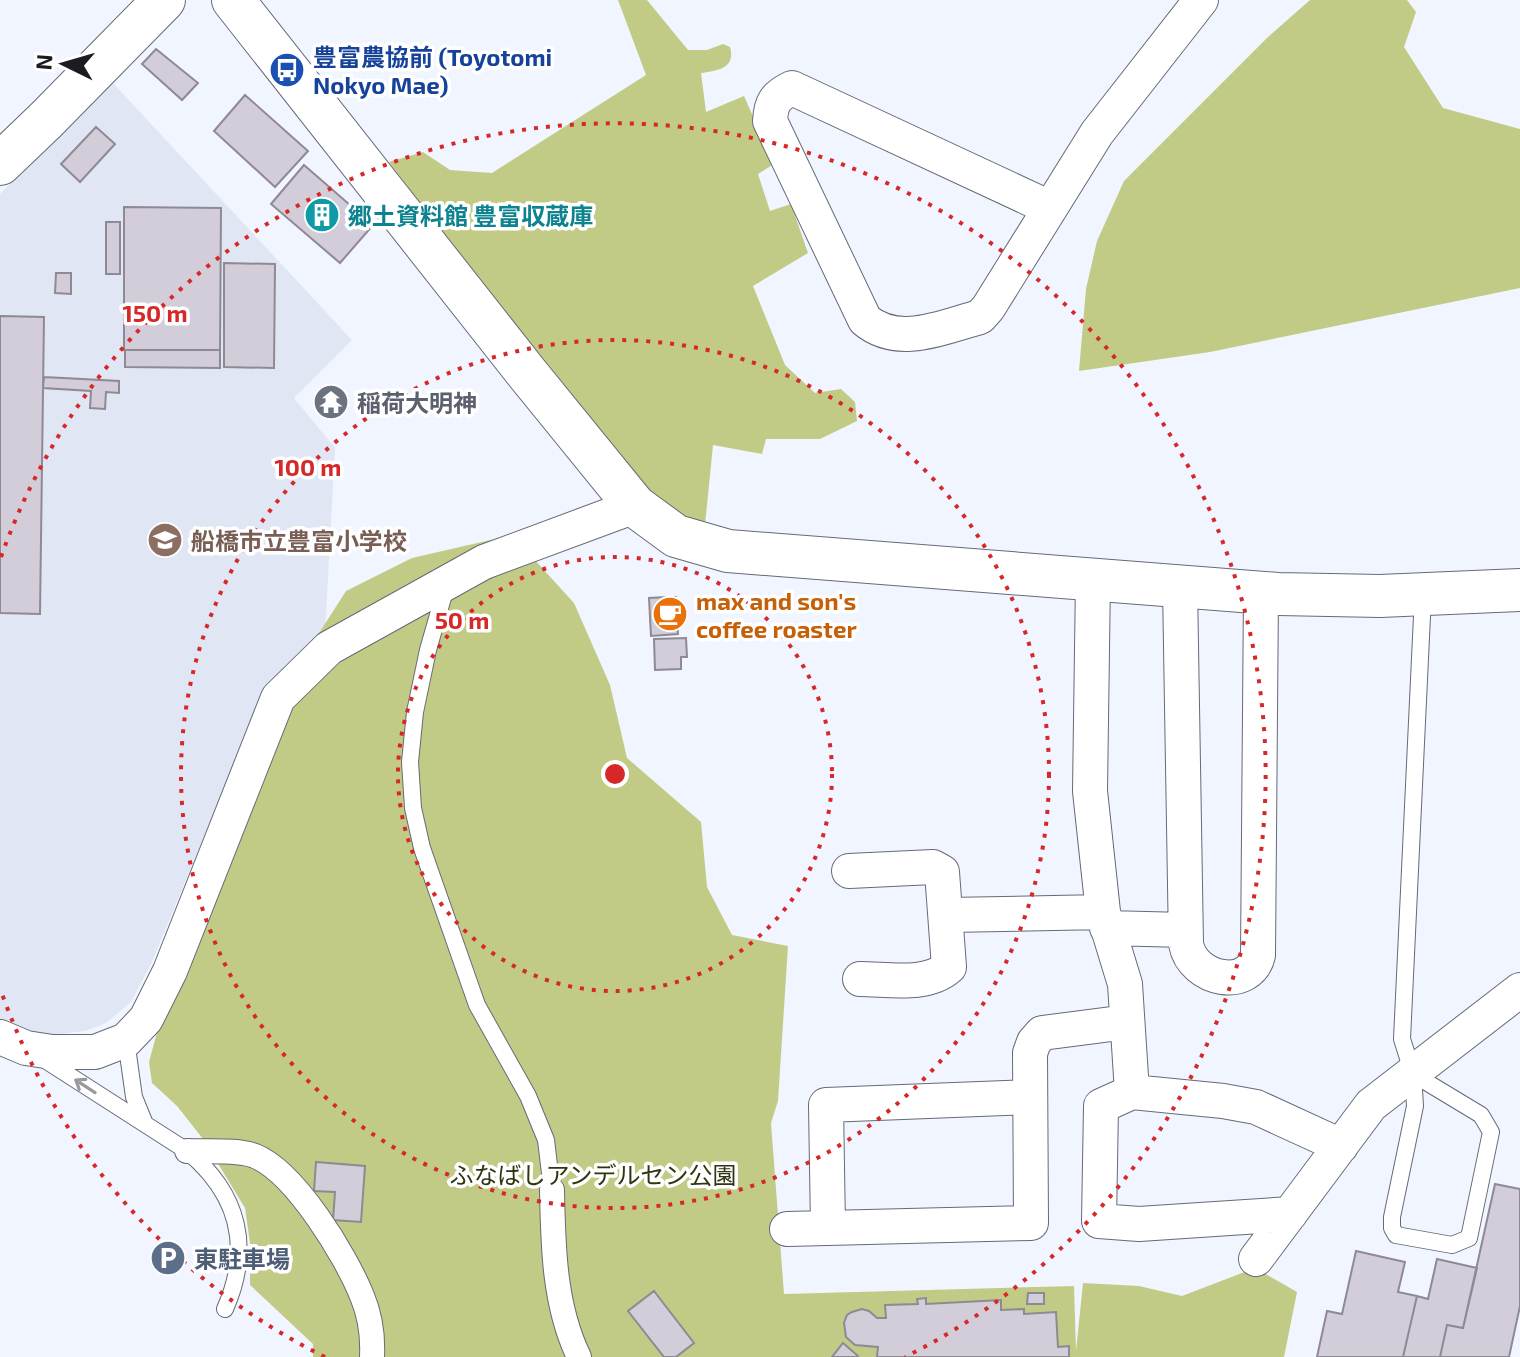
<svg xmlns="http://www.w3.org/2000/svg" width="1520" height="1357" font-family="'Exo 2','Noto Sans JP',sans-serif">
  <rect width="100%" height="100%" fill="#f1f5ff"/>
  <path fill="#e0e6f4" d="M112,82L352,340L294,398L335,448L325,633L267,684L151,964L131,1002L106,1023L85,1031L51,1035L27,1034L0,1023V194Z"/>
  <path fill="#c1cb86" d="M618,0H647L688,50H707L723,44L730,47C736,68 718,71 701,73L706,112L744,96L774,164L758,174L770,211L791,204L808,253L753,286L785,365L815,393L841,389L855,402L857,421L820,439H766L762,454L713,445L705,525L677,519L644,497L389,162L423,152L450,170L492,173L646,75Z
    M1310,0H1407L1416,12L1404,47L1443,108L1520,129V288L1210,352L1079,371L1086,289L1097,241L1124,181L1267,38Z
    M512,535L574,603L610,685L627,758L701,822L707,887L732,935L788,946L778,1101L771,1123L784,1294L1074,1286L1076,1351L1083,1283L1139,1286L1182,1296L1255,1268L1297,1292L1284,1357H313V1344L250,1285V1243L245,1208L203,1139L177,1106L152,1083L149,1062L156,1036L314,641L346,591L412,558Z"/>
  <path fill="#d3cdd9" stroke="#8e8993" stroke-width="2" d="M156,49L198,83L182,100L142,64Z
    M245,95L308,151L275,187L214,131Z
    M96,127L115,144L80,182L61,164Z
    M304,165L373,225L340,263L271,204Z
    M124,207L221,208L220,350H124Z
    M106,222H120V274H106Z
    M224,263L275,264L274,368L224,367Z
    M56,273H71V294L55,293Z
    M0,316L44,317L40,614L0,613Z
    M125,350H220V368L125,367Z
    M44,377L119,381V393L106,392L105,409L90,408L91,391L43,388Z
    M333,387L346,400L330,417L317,404Z
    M667,597H676L678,634L651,636L649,598Z
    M686,638L687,657H681V669L655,670L654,639Z
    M316,1162L365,1166L361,1222L333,1220L335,1192L314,1191Z
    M1495,1184L1520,1189V1306L1509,1357H1440L1447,1325L1463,1328Z
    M1356,1251L1405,1262L1398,1292L1417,1296L1403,1357H1317L1327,1311L1342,1314Z
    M1437,1259L1477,1268L1463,1328L1447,1325L1440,1357H1403L1417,1296L1428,1299Z
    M654,1291L694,1343L676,1357H664L628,1311Z
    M1028,1293H1044V1304H1027Z
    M926,1298V1304L1001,1300V1310L1024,1309V1314L1056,1312L1058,1347L1069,1346V1357H877L878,1347L855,1345L846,1337L844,1323L847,1315L852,1312L862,1309L869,1311L877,1318H886L885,1305L918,1304L917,1299Z
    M843,1343L858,1356L857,1357H832Z"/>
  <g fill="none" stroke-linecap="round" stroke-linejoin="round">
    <defs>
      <path id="service" d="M446,587L428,650L415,712L410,762L413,808L422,848L477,1005L528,1096L546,1140L552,1190
        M126,1040L134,1097L145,1124
        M42,1058L187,1151C239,1194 252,1248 225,1309
        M1413,1074L1402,1039L1423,595
        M1413,1074L1481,1115L1491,1132L1469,1238L1452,1245L1396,1235L1392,1228V1217L1415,1106Z"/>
      <path id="pedestrian" d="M187,1151C206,1152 239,1149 255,1156C295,1172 346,1256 362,1296C370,1315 373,1337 372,1357
        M552,1190C553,1245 554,1306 579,1357"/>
      <path id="minor" d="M1050,208L792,88C775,96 771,103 770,121L865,320C899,348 942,327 980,317L988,308L1097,133L1201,0
        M1093,579L1090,791L1103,912L1125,984L1132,1092
        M1180,586L1186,944C1193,981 1250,991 1258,955L1261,592
        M849,871L933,867L942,872L949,967C927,987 888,979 860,979
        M947,915L1103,912
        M1107,928L1185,930
        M0,1037L26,1048L52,1052H95L126,1040L146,1019L170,971L278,698L329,648L484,562L635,506
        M1290,1214L1139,1224L1099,1221L1101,1106L1132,1092L1223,1101L1256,1107L1341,1146
        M828,1228L826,1105L1030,1097
        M787,1229L1031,1223L1030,1053L1034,1042L1042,1033L1127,1022
        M1256,1259L1371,1105L1520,990"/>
      <path id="tertiary" d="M233,0L526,372L635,506L676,536L728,551L1278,594L1380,596L1520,590
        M0,164L46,120L164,0"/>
    </defs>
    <use href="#service" stroke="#666a74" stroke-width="18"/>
    <use href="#pedestrian" stroke="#666a74" stroke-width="26"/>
    <use href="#minor" stroke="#666a74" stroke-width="36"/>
    <use href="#tertiary" stroke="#666a74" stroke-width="44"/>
    <use href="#service" stroke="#fff" stroke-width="16"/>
    <use href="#pedestrian" stroke="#fff" stroke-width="24"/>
    <use href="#minor" stroke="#fff" stroke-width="34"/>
    <use href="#tertiary" stroke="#fff" stroke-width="42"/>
  </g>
  <defs><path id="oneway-shaft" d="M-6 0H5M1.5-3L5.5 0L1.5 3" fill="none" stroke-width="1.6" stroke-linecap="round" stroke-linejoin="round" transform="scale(2)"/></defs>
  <use stroke="#98999b" href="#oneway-shaft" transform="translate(85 1086) rotate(-147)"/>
  <g fill="none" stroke="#d62828" stroke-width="4" stroke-dasharray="4 8">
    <circle cx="615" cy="774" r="217"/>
    <circle cx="615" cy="774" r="434"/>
    <path d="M325 1357A651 651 0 0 1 1 991M1 557A651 651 0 1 1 905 1357"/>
  </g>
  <defs>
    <symbol id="bus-disc" viewBox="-11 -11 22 22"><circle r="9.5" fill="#1a4fb4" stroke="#fff"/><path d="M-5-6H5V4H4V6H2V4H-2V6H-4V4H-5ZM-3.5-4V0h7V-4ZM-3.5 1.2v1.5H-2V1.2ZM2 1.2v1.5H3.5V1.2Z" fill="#fff"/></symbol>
    <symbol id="building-disc" viewBox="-11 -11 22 22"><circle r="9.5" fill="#0f9aa8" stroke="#fff"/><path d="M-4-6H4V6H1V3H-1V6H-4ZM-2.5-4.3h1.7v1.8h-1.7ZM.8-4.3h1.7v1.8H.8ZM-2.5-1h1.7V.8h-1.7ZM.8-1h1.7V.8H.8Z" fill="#fff"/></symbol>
    <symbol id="temple-disc" viewBox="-11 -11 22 22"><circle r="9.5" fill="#6b7280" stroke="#fff"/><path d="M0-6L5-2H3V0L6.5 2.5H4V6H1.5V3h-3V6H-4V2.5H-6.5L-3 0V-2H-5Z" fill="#fff"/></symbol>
    <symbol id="school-disc" viewBox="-11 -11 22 22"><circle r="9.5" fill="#8d6e63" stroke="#fff"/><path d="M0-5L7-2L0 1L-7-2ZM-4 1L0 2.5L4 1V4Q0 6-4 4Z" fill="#fff"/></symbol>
    <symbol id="cafe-disc" viewBox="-11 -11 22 22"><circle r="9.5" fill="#e8710a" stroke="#fff"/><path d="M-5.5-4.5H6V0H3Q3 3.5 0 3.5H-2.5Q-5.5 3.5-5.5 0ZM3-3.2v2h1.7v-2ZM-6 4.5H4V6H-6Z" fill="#fff"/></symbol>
    <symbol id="parking-disc" viewBox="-11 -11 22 22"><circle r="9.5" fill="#5c6f8a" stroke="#fff"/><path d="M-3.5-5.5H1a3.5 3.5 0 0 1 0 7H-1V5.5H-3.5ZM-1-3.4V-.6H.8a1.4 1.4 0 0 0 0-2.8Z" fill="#fff"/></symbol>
  </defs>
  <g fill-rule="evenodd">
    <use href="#bus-disc" x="267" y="50" width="40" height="40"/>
    <use href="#building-disc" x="302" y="195" width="40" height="40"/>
    <use href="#temple-disc" x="311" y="382" width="40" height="40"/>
    <use href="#school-disc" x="145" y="520" width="40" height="40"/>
    <use href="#cafe-disc" x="650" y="594" width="40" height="40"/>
    <use href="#parking-disc" x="148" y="1238" width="40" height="40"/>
  </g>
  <g text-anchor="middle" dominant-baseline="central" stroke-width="7" stroke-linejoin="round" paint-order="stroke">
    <g font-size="24" font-weight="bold" fill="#164399" stroke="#fff" text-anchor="start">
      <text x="313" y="56">豊富農協前 (Toyotomi<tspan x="313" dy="28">Nokyo Mae)</tspan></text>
    </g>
    <g font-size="24" font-weight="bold" fill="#0d838f" stroke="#fff" text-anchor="start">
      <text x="348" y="215">郷土資料館 豊富収蔵庫</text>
    </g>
    <g font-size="24" font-weight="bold" fill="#5b616d" stroke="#fff" text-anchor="start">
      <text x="357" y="402">稲荷大明神</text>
    </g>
    <g font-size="24" font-weight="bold" fill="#785e54" stroke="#fff" text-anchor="start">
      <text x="191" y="540">船橋市立豊富小学校</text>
    </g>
    <g font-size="24" font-weight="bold" fill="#c56008" stroke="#fff" text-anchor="start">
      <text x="696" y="600">max and son's<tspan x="696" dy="28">coffee roaster</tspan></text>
    </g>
    <g font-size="24" fill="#31350f" stroke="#fff">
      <text x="593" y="1174">ふなばしアンデルセン公園</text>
    </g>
    <g font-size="24" font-weight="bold" fill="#4e5e75" stroke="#fff" text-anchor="start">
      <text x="194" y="1258">東駐車場</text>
    </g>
  </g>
  <circle cx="615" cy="774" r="12" fill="#d62828" stroke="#fff" stroke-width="4"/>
  <g font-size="24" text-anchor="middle" font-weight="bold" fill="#d62828" stroke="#fff" stroke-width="7" stroke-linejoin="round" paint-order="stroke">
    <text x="155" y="322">150 m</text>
    <text x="308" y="476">100 m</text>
    <text x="462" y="629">50 m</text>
  </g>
  <g transform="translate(64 64) rotate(275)" stroke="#ffffff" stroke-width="6" paint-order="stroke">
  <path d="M0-6L14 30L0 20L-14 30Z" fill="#1a1c20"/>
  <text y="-12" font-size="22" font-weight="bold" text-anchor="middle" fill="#1a1c20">N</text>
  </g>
</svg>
